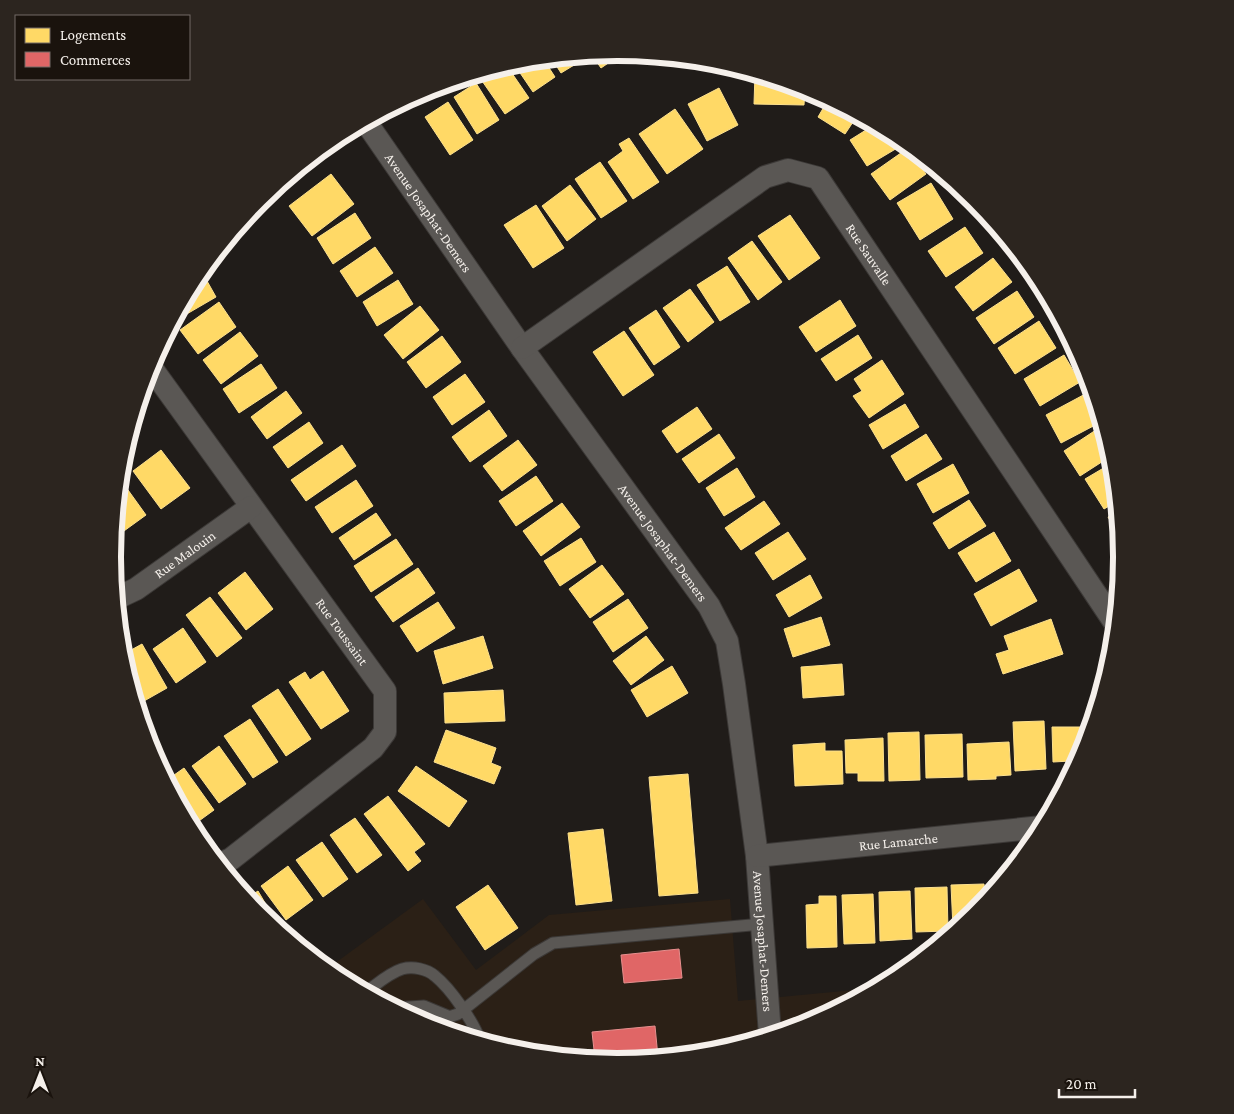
<svg xmlns="http://www.w3.org/2000/svg" width="1234" height="1114" font-family="'Crimson Pro',serif">
  <rect width="100%" height="100%" fill="#201c19"/>
  <path fill="#2b2016" d="M423,899L476,970L549,915L730,899L738,1001L875,988L810,1023L715,1052L617,1061L518,1052L424,1023L336,976L327,969Z"/>
  <path fill="#ffd966" stroke="#fce08e" d="M617,53H623L601,68L592,55Z
    M582,56L584,59L561,73L552,59Z
    M544,60L555,77L533,92L514,64Z
    M507,66L529,98L505,114L480,78L492,70Z
    M755,74L805,89L804,105L754,104Z
    M476,83L499,120L477,134L454,97Z
    M719,88L738,125L707,141L688,104Z
    M828,100L857,116L845,134L818,117Z
    M448,102L473,140L450,155L425,117Z
    M675,109L703,149L667,174L639,134Z
    M874,125L898,138L904,144L867,166L850,140Z
    M629,138L659,182L633,199L608,162L623,151L619,144Z
    M908,148L926,174L890,200L871,174Z
    M600,162L627,201L601,218L575,179Z
    M331,174L354,204L312,236L289,206Z
    M931,183L953,219L920,240L897,203Z
    M570,185L596,219L567,241L542,206Z
    M536,205L564,248L533,268L504,225Z
    M355,213L371,238L333,264L317,238Z
    M790,215L820,258L789,280L758,236Z
    M965,227L983,253L946,277L928,251Z
    M752,241L782,282L758,300L728,258Z
    M375,247L393,273L357,297L340,271Z
    M993,258L1012,282L973,311L955,287Z
    M727,266L750,302L720,321L697,285Z
    M202,272L216,297L173,322L198,276Z
    M398,280L413,304L377,326L363,302Z
    M690,289L714,322L688,342L663,308Z
    M1017,291L1034,317L994,344L976,318Z
    M840,300L856,326L816,352L799,327Z
    M219,302L236,327L198,354L180,330Z
    M420,306L439,330L403,359L384,335Z
    M656,310L680,347L654,365L629,328Z
    M1039,321L1056,348L1015,374L998,348Z
    M624,331L654,375L623,396L593,352Z
    M240,332L258,356L221,384L203,360Z
    M858,335L872,358L836,381L821,359Z
    M442,336L461,362L426,388L407,362Z
    M1064,355L1080,382L1040,406L1024,379Z
    M882,360L904,394L869,418L853,396L862,391L854,379Z
    M261,364L277,388L239,413L223,389Z
    M465,374L485,402L452,425L433,397Z
    M286,391L302,413L267,439L251,417Z
    M1089,392L1095,404L1101,422L1061,443L1046,415Z
    M905,404L919,427L883,449L869,425Z
    M697,407L712,429L677,453L662,431Z
    M489,410L507,436L470,462L452,437Z
    M309,422L323,443L288,468L273,447Z
    M1102,426L1111,456L1080,476L1064,451Z
    M719,434L735,458L699,483L682,459Z
    M926,434L942,459L906,481L891,456Z
    M518,440L537,465L502,491L483,466Z
    M342,445L356,466L306,501L291,480Z
    M161,450L190,488L161,509L133,471Z
    M1112,463L1116,502L1104,509L1085,479Z
    M953,464L969,493L933,513L917,484Z
    M737,468L755,497L724,516L706,488Z
    M536,476L553,501L516,526L499,501Z
    M356,480L373,506L332,533L315,507Z
    M123,483L146,515L117,536L115,533L120,486Z
    M969,500L986,526L949,549L933,523Z
    M764,501L780,524L741,550L725,528Z
    M562,503L580,527L541,556L523,531Z
    M1117,512L1119,536L1108,517Z
    M376,513L391,535L354,560L339,538Z
    M788,532L806,559L773,580L755,553Z
    M994,532L1011,561L976,582L958,553Z
    M581,538L596,562L560,586L544,561Z
    M396,539L413,564L371,592L354,566Z
    M602,565L624,594L590,618L569,589Z
    M418,568L435,593L393,622L375,597Z
    M1019,569L1037,601L991,626L974,594Z
    M245,572L273,609L246,630L218,593Z
    M810,575L822,598L789,617L776,595Z
    M210,597L242,638L217,657L186,615Z
    M628,599L648,628L613,652L593,622Z
    M438,602L455,628L417,652L400,626Z
    M821,617L830,645L793,657L784,629Z
    M1051,619L1063,654L1003,674L996,654L1009,650L1004,636Z
    M183,628L206,662L176,683L153,649Z
    M483,636L493,668L443,684L434,651Z
    M646,636L664,660L631,685L613,661Z
    M142,644L167,688L137,705L122,655Z
    M842,664L844,695L803,698L801,667Z
    M672,666L688,693L647,717L631,690Z
    M323,671L349,711L321,729L289,682L305,672L310,680Z
    M278,689L311,739L286,756L252,706Z
    M503,690L505,721L445,723L444,693Z
    M250,719L278,762L253,778L224,736Z
    M1044,721L1046,769L1015,771L1013,722Z
    M1052,727H1090L1083,750L1075,765H1071V761L1053,762Z
    M446,730L496,748L491,763L501,767L494,784L434,762Z
    M919,732L920,780L889,781L888,733Z
    M962,734L963,777L926,778L925,735Z
    M883,738L884,781H858V773H846L845,740Z
    M1009,742L1011,775L996,776V779L968,780L967,744Z
    M825,743V751H842L843,784L795,786L793,745Z
    M219,746L246,784L219,803L192,766Z
    M416,766L467,801L449,827L398,791Z
    M184,768L214,810L192,826L167,780Z
    M688,774L698,893L659,896L649,777Z
    M388,796L425,844L414,852L421,861L408,871L364,814Z
    M355,818L382,855L357,873L330,835Z
    M603,829L612,901L576,905L568,833Z
    M322,842L348,879L323,897L296,860Z
    M288,866L313,900L286,920L261,886Z
    M1002,880L990,894L989,881Z
    M984,884L985,900L974,914L957,927L953,928L951,885Z
    M488,885L518,928L485,950L456,907Z
    M947,887L948,931L916,932L915,888Z
    M258,891L281,930L260,914L247,898Z
    M910,891L912,939L880,941L879,892Z
    M873,894L875,943L844,944L842,895Z
    M819,896H836L837,947L807,948L806,905L819,904Z"/>
  <path fill="#e06666" stroke="#e68f8e" d="M679,949L682,978L624,983L621,955Z
    M655,1026L658,1057L617,1061L595,1059L592,1032Z"/>
  <g fill="none" stroke-linecap="round" stroke-linejoin="round">
    <defs>
      <path id="lane" d="M366,992C377,984 389,973 402,969C413,966 427,969 435,976C451,989 473,1021 480,1040
        M395,1008L424,1006L448,1016
        M427,1024L458,1014L534,954L553,943L762,924"/>
      <g id="street">
        <path id="s1" d="M366,122L522,348L709,606L727,641L734,684L757,856L770,1035"/>
        <path id="s2" d="M522,348L765,177L788,170L818,178L1115,623"/>
        <path id="s3" d="M150,366L385,691V732L373,748L231,859L220,864"/>
        <path id="s4" d="M117,598L136,589L251,507"/>
        <path id="s5" d="M757,856L1042,827"/>
      </g>
    </defs>
    <use href="#lane" stroke="#3c3937" stroke-width="13"/>
    <use href="#street" stroke="#3c3937" stroke-width="24"/>
    <use href="#lane" stroke="#5a5754" stroke-width="11"/>
    <use href="#street" stroke="#5a5754" stroke-width="22"/>
  </g>
  <g text-anchor="middle" dominant-baseline="central" stroke-width="5" stroke-linejoin="round" paint-order="stroke">
    <g font-size="14" fill="#f5f0eb" stroke="#1a130d">
      <text stroke="none"><textPath href="#s1" startOffset="110">Avenue Josaphat-Demers</textPath></text>
      <text stroke="none"><textPath href="#s2" startOffset="444">Rue Sauvalle</textPath></text>
      <text stroke="none"><textPath href="#s1" startOffset="515">Avenue Josaphat-Demers</textPath></text>
      <text stroke="none"><textPath href="#s4" startOffset="81">Rue Malouin</textPath></text>
      <text stroke="none"><textPath href="#s3" startOffset="328">Rue Toussaint</textPath></text>
      <text stroke="none"><textPath href="#s5" startOffset="142">Rue Lamarche</textPath></text>
      <text stroke="none"><textPath href="#s1" startOffset="935">Avenue Josaphat-Demers</textPath></text>
    </g>
  </g>
  <path d="M0 0H1234V1114H0ZM121 557a496 496 0 1 1 992 0a496 496 0 1 1-992 0Z" fill="#2c251f" fill-rule="evenodd"/>
  <path fill="none" stroke="#f5f0eb" stroke-width="6" d="M121 557a496 496 0 1 1 992 0a496 496 0 1 1-992 0Z"/>
  <rect x="15" y="15" width="175" height="65" fill="#1a130d" stroke="#726b66"/>
  <rect x="25" y="28" width="25" height="15" fill="#ffd966" stroke="#726b66"/>
  <text x="60" y="40" font-size="15" fill="#f5f0eb">Logements</text>
  <rect x="25" y="52" width="25" height="15" fill="#e06666" stroke="#726b66"/>
  <text x="60" y="65" font-size="15" fill="#f5f0eb">Commerces</text>
  <g transform="translate(40 1074)" stroke="#1a130d" stroke-width="4" paint-order="stroke">
  <path d="M0-4L9 19L0 12L-9 19Z" fill="#f5f0eb"/>
  <text y="-8" font-size="14" font-weight="bold" text-anchor="middle" fill="#f5f0eb">N</text>
  </g>
  <path d="M1059 1089v8h76v-8" fill="none" stroke="#f5f0eb" stroke-width="2.5"/>
  <text x="1066" y="1089" font-size="15" fill="#f5f0eb" stroke="#1a130d" stroke-width="4" paint-order="stroke">20 m</text>
</svg>
